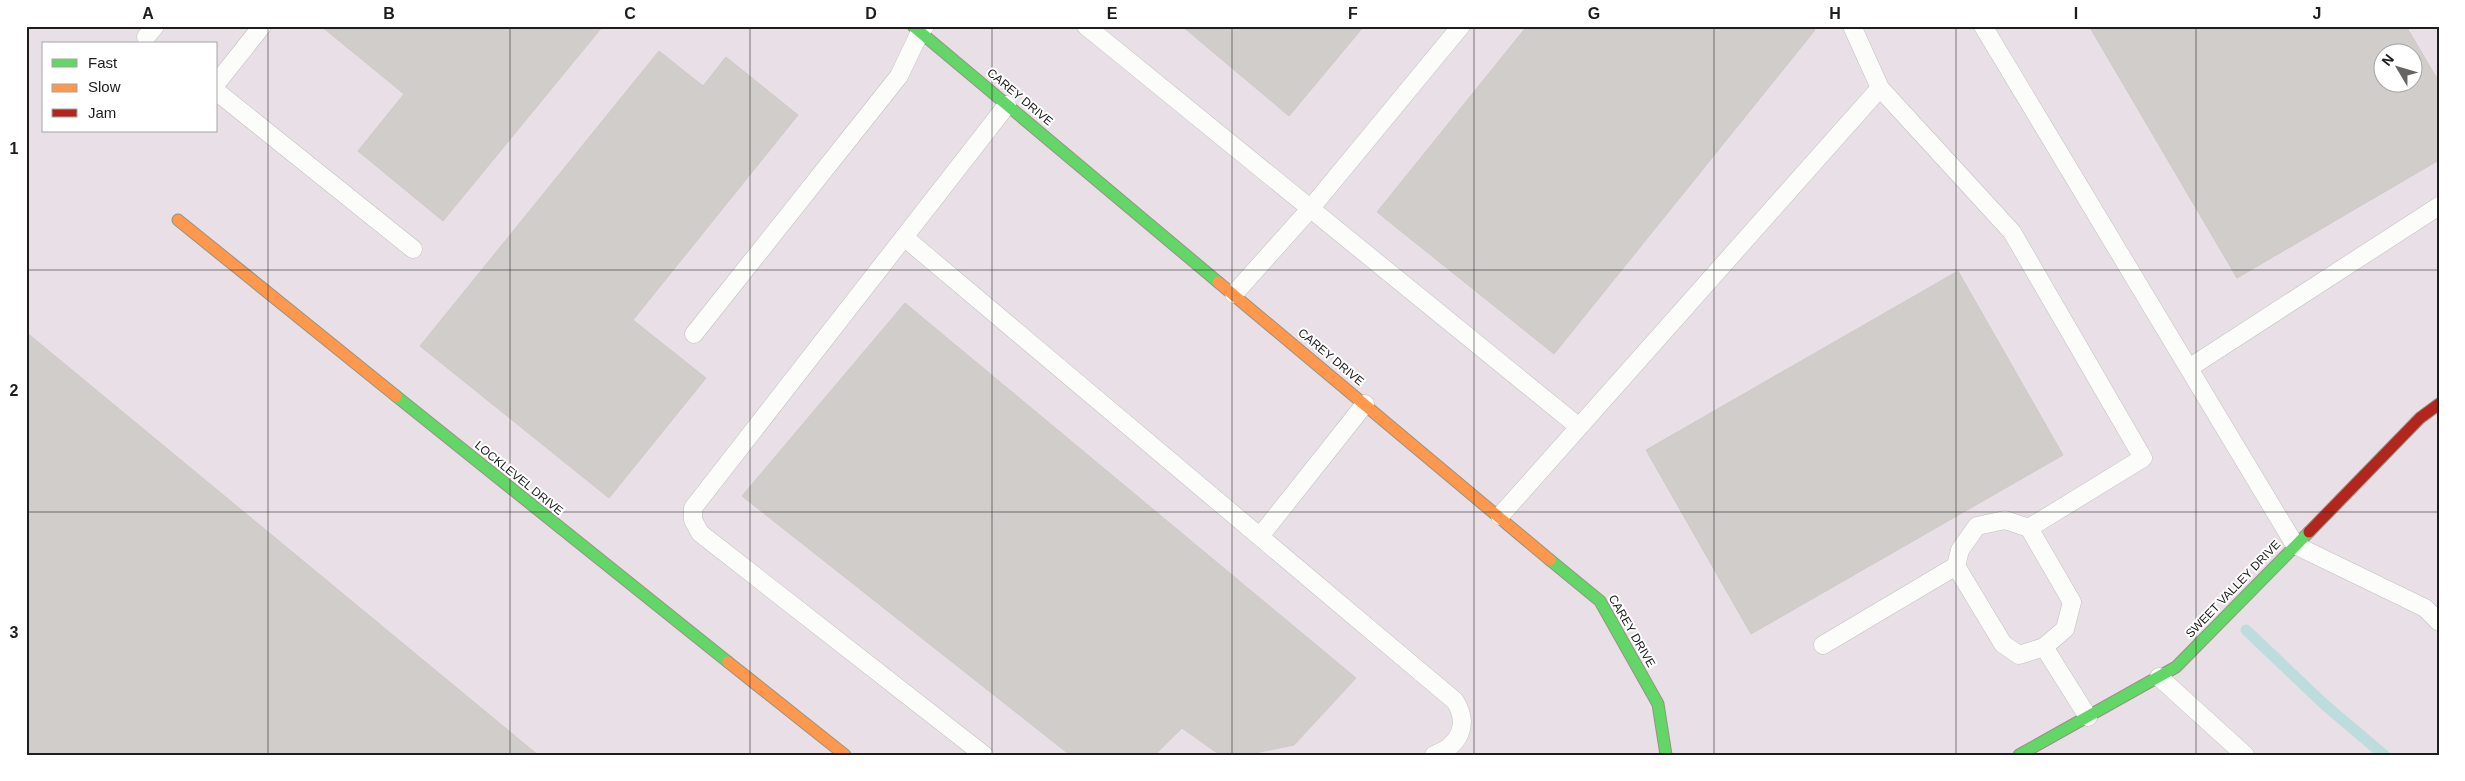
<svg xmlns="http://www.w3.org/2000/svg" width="2465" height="781" font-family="Arial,sans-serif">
  <rect width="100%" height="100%" fill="#ece9e6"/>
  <path fill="#e9dfe6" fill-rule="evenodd" d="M26,26H2439V755H26ZM44,44H216V131H44ZM2382,52H2412V82H2382Z"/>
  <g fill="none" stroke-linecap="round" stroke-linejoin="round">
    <path stroke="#bcdcdd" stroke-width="11" d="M2246,630L2325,705L2384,755"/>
  </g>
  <path fill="#d0cdcb" stroke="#cfcac8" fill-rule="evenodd" d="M321,26H603L443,221L358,151L404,94Z
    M1182,26H1364L1289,116Z
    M1527,26H1811L1815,30L1554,354L1377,212Z
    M2089,26H2406L2439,82V160L2237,278ZM2382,52H2412V82H2382Z
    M659,51L703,86L726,57L798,115L633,320L706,378L609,498L420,346Z
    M1958,271L2063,455L1751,634L1646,450Z
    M905,303L1356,678L1294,745L1245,755H1220L1182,728L1155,755H1070L742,496Z
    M26,332L538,755H26Z"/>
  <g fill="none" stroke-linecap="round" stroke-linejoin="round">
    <defs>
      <path id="lane" d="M1086,26L1579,427
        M1983,26L2295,545L2425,608L2439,622
        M146,37L155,26
        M216,84L262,26
        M1880,88L2012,232L2143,458L2029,528
        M216,91L413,249
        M904,237L1455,701C1470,725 1459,746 1434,755
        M1234,294L1310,209L1461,26
        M694,334L899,76L920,32L925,26
        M2189,368L2439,206
        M1500,516L1880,88L1852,26
        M1261,535L1365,404
        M1823,645L1956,566
        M2044,647L2065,629L2072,602L2029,528L2005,520L1977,526L1960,550L1956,566L2003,644L2019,655L2044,647L2088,717
        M2159,677L2245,755
        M984,755L700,533L693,520V508L1007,105"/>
      <path id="fast" d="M913,26L1218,282
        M396,396L728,662
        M1550,560L1600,601L1658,704L1666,755
        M2019,755L2176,667L2309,532"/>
      <path id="slow" d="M178,220L396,396
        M1218,282L1550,560
        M728,662L845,755"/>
      <path id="jam" d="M2309,532L2420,418L2439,404"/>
    </defs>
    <use href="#lane" stroke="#c1c0be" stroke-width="19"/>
    <use href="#fast" stroke="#959380" stroke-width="13"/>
    <use href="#slow" stroke="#959380" stroke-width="13"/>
    <use href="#jam" stroke="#959380" stroke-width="13"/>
    <use href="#lane" stroke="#fcfcfb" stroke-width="18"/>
    <use href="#fast" stroke="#63d668" stroke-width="11"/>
    <use href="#slow" stroke="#ff974d" stroke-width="11"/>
    <use href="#jam" stroke="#b3261e" stroke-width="11"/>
  </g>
  <path fill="none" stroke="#1d1d1d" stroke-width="1" stroke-opacity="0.55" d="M268,26V755M510,26V755M750,26V755M992,26V755M1232,26V755M1474,26V755M1714,26V755M1956,26V755M2196,26V755M26,270H2439M26,512H2439"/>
  <g text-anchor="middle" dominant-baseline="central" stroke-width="4" stroke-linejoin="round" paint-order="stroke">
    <g font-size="12" fill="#1d1d1d" stroke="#fff">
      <text transform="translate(1020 97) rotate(40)">CAREY DRIVE</text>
      <text transform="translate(1331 357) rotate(40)">CAREY DRIVE</text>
      <text transform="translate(519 478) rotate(39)">LOCKLEVEL DRIVE</text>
      <text transform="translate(2233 589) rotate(-46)">SWEET VALLEY DRIVE</text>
      <text transform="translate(1632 631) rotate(60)">CAREY DRIVE</text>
    </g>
  </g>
  <rect width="2465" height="781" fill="none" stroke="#ffffff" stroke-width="55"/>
  <rect x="42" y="42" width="175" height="90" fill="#ffffff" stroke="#a5a5a5"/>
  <rect x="52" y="59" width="25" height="8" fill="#63d668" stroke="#a5a5a5"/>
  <text x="88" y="68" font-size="15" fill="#1d1d1d">Fast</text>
  <rect x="52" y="84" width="25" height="8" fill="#ff974d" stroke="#a5a5a5"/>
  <text x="88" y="92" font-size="15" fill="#1d1d1d">Slow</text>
  <rect x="52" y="109" width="25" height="8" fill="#b3261e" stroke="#a5a5a5"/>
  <text x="88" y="118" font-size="15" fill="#1d1d1d">Jam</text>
  <g transform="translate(2398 68) rotate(308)"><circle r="24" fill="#ffffff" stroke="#a5a5a5"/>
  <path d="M0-4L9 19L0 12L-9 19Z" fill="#656463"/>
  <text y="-8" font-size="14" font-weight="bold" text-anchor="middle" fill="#1d1d1d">N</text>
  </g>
  <rect x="28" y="28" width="2410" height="726" fill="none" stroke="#1d1d1d" stroke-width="2"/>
  <g font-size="16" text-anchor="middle" font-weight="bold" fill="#1d1d1d">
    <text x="148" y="19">A</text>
    <text x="389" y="19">B</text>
    <text x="630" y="19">C</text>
    <text x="871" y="19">D</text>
    <text x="1112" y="19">E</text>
    <text x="1353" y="19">F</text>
    <text x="1594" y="19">G</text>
    <text x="1835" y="19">H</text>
    <text x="2076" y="19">I</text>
    <text x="2317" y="19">J</text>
    <text x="14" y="154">1</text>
    <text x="14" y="396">2</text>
    <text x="14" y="638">3</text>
  </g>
</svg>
